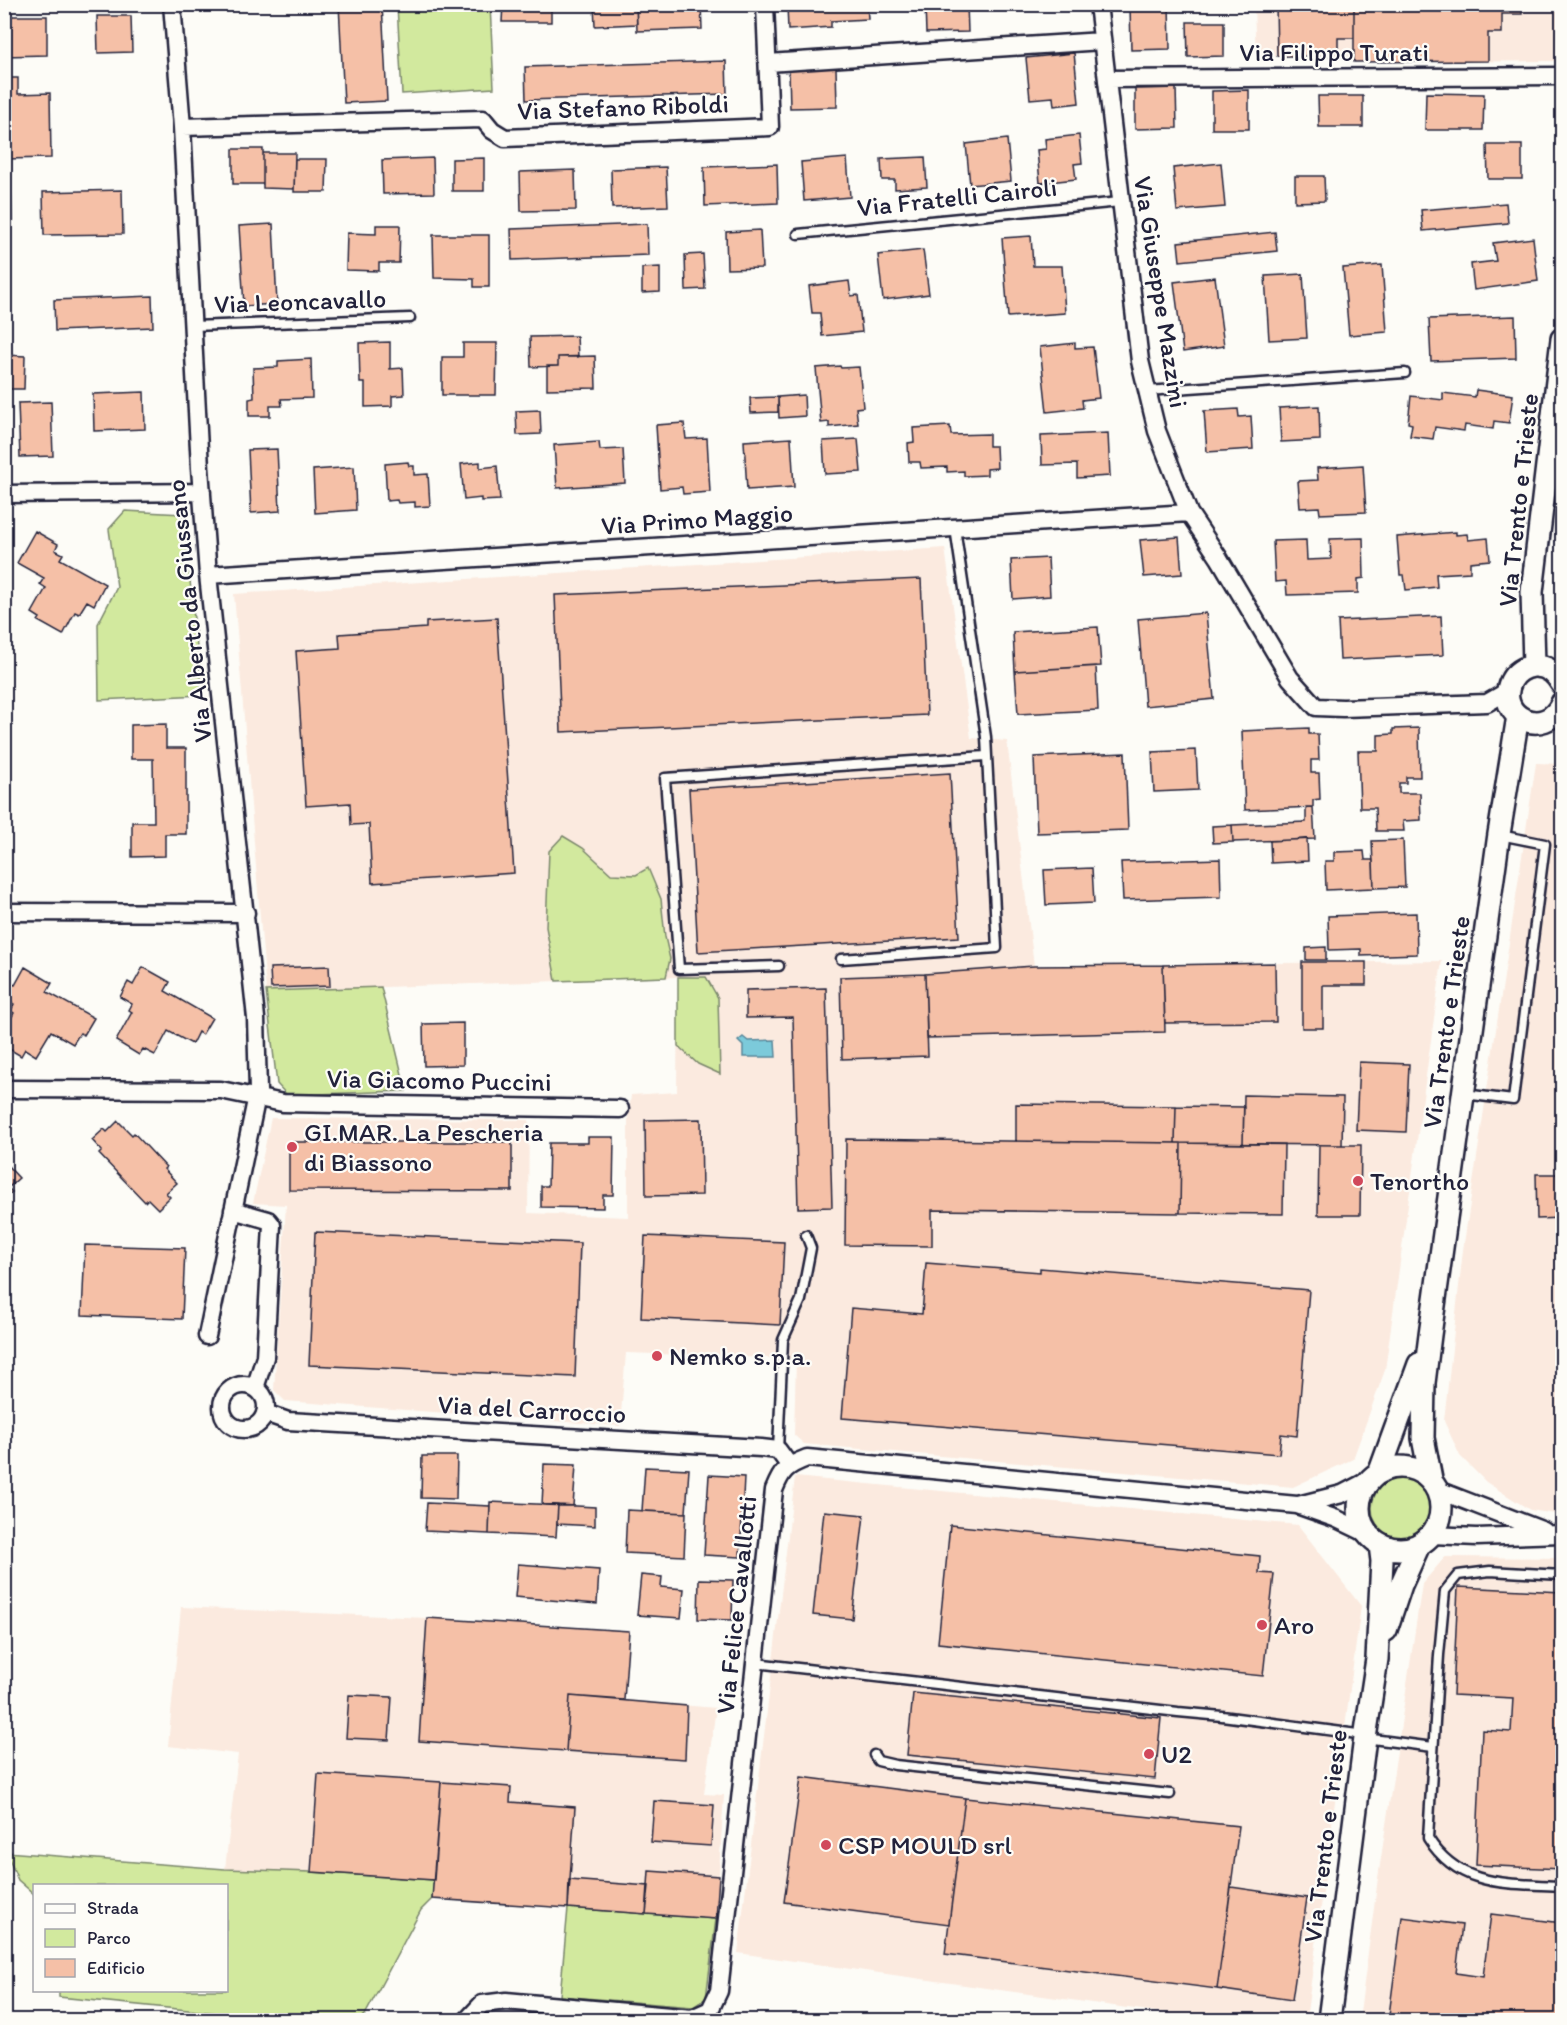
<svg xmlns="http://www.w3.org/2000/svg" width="1567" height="2025" font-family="Itim,sans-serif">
  <rect width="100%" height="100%" fill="#fdfcf7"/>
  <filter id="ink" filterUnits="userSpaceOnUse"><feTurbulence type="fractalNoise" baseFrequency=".0167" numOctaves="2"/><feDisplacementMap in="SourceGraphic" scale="12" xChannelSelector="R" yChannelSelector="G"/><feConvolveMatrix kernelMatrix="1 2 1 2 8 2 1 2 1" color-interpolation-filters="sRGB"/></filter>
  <g filter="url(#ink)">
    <path fill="#fbeadf" d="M1254,5H1562V61L1354,62L1338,56H1277L1256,61Z
      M945,548L971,738L1007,741L1034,966L1442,961L1385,1370L1353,1459L1293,1487L804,1444L794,1435L796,1359L626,1353L620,1426L285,1401L274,1390L286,1205L253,1203L271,1118L529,1120L528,1213L628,1217V1120L631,1095L677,1092L678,977L266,991L234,594Z
      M1536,763L1562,764V1515L1530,1510L1486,1482L1460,1456L1444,1421L1463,1250Z
      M795,1477L1298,1525L1361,1606L1306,2020H1213L738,1953Z
      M1445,1557L1562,1558V2020H1359L1378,1878L1422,1584Z
      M181,1607L427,1618L628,1631L624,1700L716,1708L704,1794L724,1795L716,1919L432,1899L311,1872L225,1869L238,1754L168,1746Z"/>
    <path fill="#d2e99e" stroke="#7a866c" stroke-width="1.5" d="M397,5H490L494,88L402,94Z
      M125,511L183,514L202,695L99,700L98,624L117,587L109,529Z
      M563,836L583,848L611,874L636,875L648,868L661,899L665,937L670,959L666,977L556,981L546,927L549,851Z
      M678,977H706L718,998L720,1074L698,1064L678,1046Z
      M381,987L406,1091L287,1095L277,1084L266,991Z
      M1372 1508a30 30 0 1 1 60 0a30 30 0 1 1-60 0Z
      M6,1852L225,1869L311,1872L434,1880L432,1899L421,1910L365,2015L358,2020H216L217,2013L59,1997V1990H226V1886H34V1894L18,1880Z
      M568,1908L716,1919L706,1998L693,2007L560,1996Z"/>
    <path fill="#7ccada" stroke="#58879a" stroke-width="1.5" d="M743,1037L748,1041L775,1040L776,1057H743V1046L738,1041Z"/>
    <path fill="#f5c0a7" stroke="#22223b" stroke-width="1.5" d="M339,4H382L387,101L344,103Z
      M503,4H551V22H502Z
      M594,4H636L637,24L595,26Z
      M636,4H701L702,29L637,31Z
      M787,4H867L868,19L831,21V27L788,30Z
      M925,4H967L968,32L926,33Z
      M1169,4L1170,49L1131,50L1130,5Z
      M1276,4H1354V38H1338V56H1277Z
      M1354,4H1522V14H1502V33H1488V61L1354,62Z
      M4,16H47V55L4,56Z
      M97,16H131L132,52L98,53Z
      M1187,22H1224V56L1188,57Z
      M1074,53L1079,103L1054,106L1053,97L1030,99L1026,58Z
      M726,61L727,94L526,100L525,67Z
      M836,68L837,107L790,108L789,69Z
      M4,78H18V94L50,93L51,158L4,159Z
      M1176,88L1177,128L1135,129V89Z
      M1249,90V129H1212V91Z
      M1426,93L1484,94L1483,130H1425Z
      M1318,96H1363V127H1319Z
      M1079,135L1082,163L1074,164L1076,179L1040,183L1037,150L1046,149L1045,139Z
      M1007,139L1011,181L970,185L966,144Z
      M1487,145H1522V179H1488Z
      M233,149H263V184H233Z
      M263,153H295L294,189L263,188Z
      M925,157L927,187L895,189V180H882L881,159Z
      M433,158L434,193L383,194L382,160Z
      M484,158V191H452V159Z
      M847,158L850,197L804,201L801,162Z
      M295,159H327L326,192H294Z
      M1221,163L1225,207L1177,211L1173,168Z
      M777,164L778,203L705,206L704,167Z
      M666,167L668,206L612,208L611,169Z
      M575,170L576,210L521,211L520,172Z
      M1295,176H1324L1325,201L1295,202Z
      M4,182H11L12,223H4Z
      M122,190L123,234L44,235L43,192Z
      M1506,203L1508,223L1423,231L1421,210Z
      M273,224L277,304L244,306L239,226Z
      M647,224L648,255L512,260L511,229Z
      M376,225H400L399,263H379V271L346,270L347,233L376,234Z
      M760,230L762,268L727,269L726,232Z
      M1275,232L1277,251L1180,261L1178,242Z
      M433,235H489V287H474V279L434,278Z
      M1031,236L1033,266H1062L1065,313L1008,317L1002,238Z
      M1533,238L1538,281L1474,290L1471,264L1496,261L1493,243Z
      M923,250L929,294L883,300L878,255Z
      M703,254L705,289L686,290L685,255Z
      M1382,265L1387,332L1349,335L1343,268Z
      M660,267V292L642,293V268Z
      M1303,274L1307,338L1269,340L1265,276Z
      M1215,277L1224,346L1183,352L1174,282Z
      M849,281L851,296L858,295L862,332L822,336L820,313H812L809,286Z
      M152,296L153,327L55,331L54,300Z
      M1515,316L1516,358L1431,361L1429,319Z
      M577,336L578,357H558V366L531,367L530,337Z
      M390,342V369L403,368L404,395L392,396V406L365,407V383H360L359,343Z
      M463,343H497L496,395H442V357H463Z
      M1075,343V348L1093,347L1099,398L1082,400L1083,408L1047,412L1040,347Z
      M6,355L25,356L24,389H5Z
      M595,356L596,388L547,389V366H558V357Z
      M311,359L312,398L281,399L282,406H270V416H249V399L254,398L253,368L278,367V361Z
      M840,366L841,368L859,367L863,407L856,408L858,424L829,427V422L821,423L816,368Z
      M1476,390L1513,395L1509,423L1494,421L1493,429L1465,425L1464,431L1435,427L1433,439L1410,436L1412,424L1408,423L1411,396L1443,400V393L1475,397Z
      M144,392L145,429L94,431L93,394Z
      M804,395L805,416L779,418L778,397Z
      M778,397V412L751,413L750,398Z
      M51,402L53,456L20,457L18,403Z
      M1319,406L1320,440L1281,442L1279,408Z
      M1238,409L1239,417L1251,416L1253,449L1207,452L1204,411Z
      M540,410L541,434L517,435L516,411Z
      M684,423L686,439L707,438L710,492L683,494L682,487L660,489L656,425Z
      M950,426L951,435L989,434V446H996L997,468L987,469V475L964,476V471L947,472V467L921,468L920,462H909L908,443L914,442L913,428Z
      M1108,433L1110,476L1077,478V464L1042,465L1041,436Z
      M791,438L794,487L747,490L744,441Z
      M858,439L861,472L825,474L823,441Z
      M599,442L600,450L623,449L625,483L557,488L554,445Z
      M277,449L280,511L251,513L248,450Z
      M408,462L409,466H414V475L428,474L430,506L415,507V502L398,503L397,500L387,501L385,464Z
      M480,462V468L497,466L500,500L481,501V498L464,500L461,464Z
      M1363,465L1366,512L1320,514L1319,507L1300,508L1298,481L1318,480L1317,468Z
      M354,467L356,510L315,513L313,470Z
      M35,531L58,544L55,550L63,554L60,559L105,584L94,605L87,601L79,614L75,612L63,635L38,621L40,618L32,613L46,588L40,584L44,578L17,563Z
      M1456,532V535L1467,534L1468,540L1488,538L1490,560L1470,562V572L1436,574L1437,587L1406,590L1404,575H1400L1397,537Z
      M1179,537L1182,574L1144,577L1140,540Z
      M1363,538L1364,578L1358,579V593L1287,595L1286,581L1275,582L1273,541L1306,540L1307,560L1331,559L1330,539Z
      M1048,558L1050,596L1013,599L1011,560Z
      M921,579L927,715L561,732L555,595Z
      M1206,613L1214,699L1145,706L1138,619Z
      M1441,616L1443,655L1340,660L1338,621Z
      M497,618L514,873L372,883L369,824L351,825L350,803L306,806L296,651L340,648L339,634L426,628V622Z
      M1098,627L1101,666L1015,671L1013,632Z
      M1096,666L1098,710L1018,714L1015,671Z
      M166,724V748H186V834H165V856L132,857V822H154L153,759H131V725Z
      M1309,728V734H1318L1319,760H1311V773H1319L1320,799L1313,800V807L1245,810L1242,731Z
      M1419,728L1420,777H1406V783H1399V793H1420L1421,820L1403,821L1404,831H1376L1375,808H1360L1358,751H1378V735L1393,734V729Z
      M1196,750L1198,790L1154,792L1152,752Z
      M1125,753L1128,830L1037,833L1034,757Z
      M950,773L959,937L698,952L689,789Z
      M1306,807H1313L1315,839L1233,842L1232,825L1306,822Z
      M1232,825L1233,842L1213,843L1212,826Z
      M1307,839L1308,861L1271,863L1270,841Z
      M1403,840L1405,887L1374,888L1372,841Z
      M1364,851L1365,860H1373L1374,888L1326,890L1325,861H1334V852Z
      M1220,859L1221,897L1123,900L1121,862Z
      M1092,868L1094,903L1046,905L1044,870Z
      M1416,913L1417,954L1361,956V949L1329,950L1328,916Z
      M1326,947V960H1306V948Z
      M1302,962H1366V985H1323V1028H1302Z
      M1275,963L1276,1022L1165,1023L1163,965Z
      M1163,965L1165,1032L927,1038L925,974L1034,966Z
      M329,966L330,986L271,988L270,968Z
      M25,967L52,983L47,992L94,1018L84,1035L80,1033L73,1044L51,1031L36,1056L25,1049L21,1056L4,1046V1030L14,1013L11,1011L14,1004L4,999V994L10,983L15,985Z
      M143,967L170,982L165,991L212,1018L202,1035L198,1032L192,1044L168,1031L155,1055L143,1049L139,1055L116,1041L132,1012L129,1010L132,1004L120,997L128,982L133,985Z
      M925,974L928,1056L842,1059L840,977Z
      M826,988L832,1207L798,1208L793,1017L746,1018V990Z
      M463,1023V1065L424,1066L423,1024Z
      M1359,1062L1409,1064L1406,1132L1356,1130Z
      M1244,1095L1343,1097L1342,1145L1243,1144Z
      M1016,1104L1176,1106L1175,1143L1016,1141Z
      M1176,1106L1244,1107L1243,1144L1175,1143Z
      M701,1119L702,1195L646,1196L645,1120Z
      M118,1121L132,1135L134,1133L166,1167L164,1169L177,1183L166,1193L170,1197L158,1209L148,1199L145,1202L99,1154L102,1151L92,1140L104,1129L107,1132Z
      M588,1137H614L613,1195H603V1208L541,1207V1186H548L549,1143H588Z
      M846,1139L1181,1143L1180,1213L932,1210V1246L845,1245Z
      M289,1142H512V1191L289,1190Z
      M1181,1143L1284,1144L1283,1214L1180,1213Z
      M1319,1145H1361L1360,1215H1318Z
      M4,1159L8,1162L6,1164L19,1178L8,1188L12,1192L4,1199Z
      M1562,1164V1218L1537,1219L1536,1174H1559V1167Z
      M315,1232L580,1243L575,1377L309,1365Z
      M645,1236L784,1242L780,1325L641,1318Z
      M85,1245L185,1248L182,1319L82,1315Z
      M926,1263L1040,1272V1268L1309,1290L1297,1436L1281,1434L1279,1454L842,1418L851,1308L922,1314Z
      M422,1456H457L456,1499L421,1498Z
      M544,1464L576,1465L573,1506L542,1505Z
      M645,1467L689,1469L686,1513L642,1511Z
      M709,1475L744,1477L740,1557L704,1555Z
      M490,1502L558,1505L556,1537L489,1534Z
      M427,1503L490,1506L489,1534L425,1531Z
      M558,1505L595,1507V1526L557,1524Z
      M627,1510L686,1513L684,1556L625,1553Z
      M824,1511L864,1515L852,1619L813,1615Z
      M950,1525L1260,1556L1259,1573L1274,1574L1263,1676L938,1643Z
      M518,1564L599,1570L597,1604L515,1597Z
      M641,1575L662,1577L661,1587L684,1589L681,1618L637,1615Z
      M699,1579L733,1580L732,1620L698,1619Z
      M1458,1587L1562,1592V1869L1476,1865L1482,1730L1511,1732L1513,1698L1453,1695Z
      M427,1618L629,1631L624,1700L570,1696L566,1751L419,1741Z
      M913,1693L1161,1718L1155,1779L907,1755Z
      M349,1695L392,1697L389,1740L346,1738Z
      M570,1696L687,1706L685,1759L566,1751Z
      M318,1774L441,1782L434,1880L311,1872Z
      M801,1777L965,1798L949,1924L784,1902Z
      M441,1782L511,1787L510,1802L575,1807L568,1908L432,1899Z
      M965,1798L1239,1826L1217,1989L945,1954Z
      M654,1801L714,1805L711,1846L651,1842Z
      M649,1871L719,1876L716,1919L646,1914Z
      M569,1880L649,1886L646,1914L568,1908Z
      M1231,1887L1307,1898L1292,2000L1217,1989Z
      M1491,1914L1562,1923V2020H1429L1389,2015L1402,1917L1462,1925L1456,1973L1483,1977Z"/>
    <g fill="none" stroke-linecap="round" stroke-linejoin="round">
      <defs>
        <path id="service" d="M798,234L1120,202
          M192,326L410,318
          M1147,391L1405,373
          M841,959L997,948L986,737L955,528
          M779,966L679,969L665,778L986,756
          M1464,1094L1513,1100L1545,844L1500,835
          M778,1450L783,1340L801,1300L811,1248L806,1235
          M1562,1575L1490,1571L1458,1575L1445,1591L1439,1655L1428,1838C1460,1889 1509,1883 1562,1886
          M755,1663L1178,1712L1222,1716L1365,1735
          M1365,1738L1433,1747
          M874,1755L878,1761L895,1765L1170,1794"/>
        <path id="minor" d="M172,4L182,127L200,468L208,575L256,1018L258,1091L207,1336
          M1098,4L1140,361L1157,431L1189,513L1219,558L1290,678L1316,707L1343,708L1487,703L1508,691
          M768,63L1102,41
          M1107,79L1562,76
          M182,127L483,119L492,130L505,138L770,127L765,4
          M4,494L202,492
          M208,575L1189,513
          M4,912L246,913
          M4,1089L221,1090L283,1103L620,1109
          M233,1210L268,1220L272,1225L265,1357L255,1388
          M222 1407a22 22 0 1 1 44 0a22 22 0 1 1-44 0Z
          M265,1413L288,1421L761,1448L778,1450L789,1465
          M1438,1490L1544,1531
          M1298,1505L1342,1494L1367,1481
          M1432,1535L1477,1537L1562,1534
          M467,2020L482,2004L506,2001L692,2018L710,2010L719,1991L774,1490C782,1470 786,1466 807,1458L1297,1505L1337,1519L1366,1533"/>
        <path id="tertiary" d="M1534,666L1532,592L1562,339
          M1562,684C1556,673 1547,665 1533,666C1524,667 1515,673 1511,681C1494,716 1545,741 1562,703
          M1359 1508a41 41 0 1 1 82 0a41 41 0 1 1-82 0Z
          M1380,1471L1419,1364
          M1431,1479L1423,1438L1424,1383L1430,1335L1499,834L1518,716
          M1386,1630L1401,1585L1419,1545
          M1329,2020L1365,1738L1377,1659L1382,1561L1380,1545"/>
      </defs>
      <use href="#service" stroke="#22223b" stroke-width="13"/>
      <use href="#minor" stroke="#22223b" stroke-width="21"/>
      <use href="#tertiary" stroke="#22223b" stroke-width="26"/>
      <use href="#service" stroke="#fdfcf7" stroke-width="8"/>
      <use href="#minor" stroke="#fdfcf7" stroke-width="16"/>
      <use href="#tertiary" stroke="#fdfcf7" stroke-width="21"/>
    </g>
  </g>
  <g fill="#d1495b" stroke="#fdfcf7" stroke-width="2">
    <circle cx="292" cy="1147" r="6"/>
    <circle cx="1358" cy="1181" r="6"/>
    <circle cx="657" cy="1356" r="6"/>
    <circle cx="1262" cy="1625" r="6"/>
    <circle cx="1149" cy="1754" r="6"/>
    <circle cx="826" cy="1845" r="6"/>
  </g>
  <g text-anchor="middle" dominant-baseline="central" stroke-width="4.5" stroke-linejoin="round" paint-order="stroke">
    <g font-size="26" fill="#22223b" stroke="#fdfcf7">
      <text x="1334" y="52">Via Filippo Turati</text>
      <text transform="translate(623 107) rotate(-2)">Via Stefano Riboldi</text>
      <text transform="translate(957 197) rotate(-6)">Via Fratelli Cairoli</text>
      <text transform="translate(1161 292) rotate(81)">Via Giuseppe Mazzini</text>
      <text transform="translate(300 301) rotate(-2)">Via Leoncavallo</text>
      <text transform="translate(1518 500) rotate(-84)">Via Trento e Trieste</text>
      <text transform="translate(697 519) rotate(-4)">Via Primo Maggio</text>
      <text transform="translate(189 611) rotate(-96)">Via Alberto da Giussano</text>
      <text transform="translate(1446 1022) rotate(-82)">Via Trento e Trieste</text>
      <text transform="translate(439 1080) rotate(1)">Via Giacomo Puccini</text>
      <text transform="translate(532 1409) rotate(3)">Via del Carroccio</text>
      <text transform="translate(736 1605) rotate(-84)">Via Felice Cavallotti</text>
      <text transform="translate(1325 1836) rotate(-83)">Via Trento e Trieste</text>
    </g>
    <g font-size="26" fill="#22223b" stroke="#fdfcf7" text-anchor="start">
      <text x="304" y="1132">GI.MAR. La Pescheria<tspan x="304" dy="30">di Biassono</tspan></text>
      <text x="1370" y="1181">Tenortho</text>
      <text x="669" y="1356">Nemko s.p.a.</text>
      <text x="1274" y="1625">Aro</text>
      <text x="1161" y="1754">U2</text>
      <text x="838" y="1845">CSP MOULD srl</text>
    </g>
  </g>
  <rect width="1567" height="2025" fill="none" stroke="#fdfcf7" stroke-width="24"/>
  <rect x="12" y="12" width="1543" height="2001" fill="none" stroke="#22223b" stroke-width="2" filter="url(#ink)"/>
  <rect x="33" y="1884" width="195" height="108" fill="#fdfcf7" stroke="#a5a5ac" stroke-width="1.5"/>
  <rect x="45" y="1904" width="30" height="9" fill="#fdfcf7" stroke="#a5a5ac" stroke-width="1.5"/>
  <text x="87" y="1914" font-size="18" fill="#22223b">Strada</text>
  <rect x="45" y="1929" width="30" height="18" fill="#d2e99e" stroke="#a5a5ac" stroke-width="1.5"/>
  <text x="87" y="1944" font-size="18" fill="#22223b">Parco</text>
  <rect x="45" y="1959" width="30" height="18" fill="#f5c0a7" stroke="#a5a5ac" stroke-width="1.5"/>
  <text x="87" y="1974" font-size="18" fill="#22223b">Edificio</text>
</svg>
